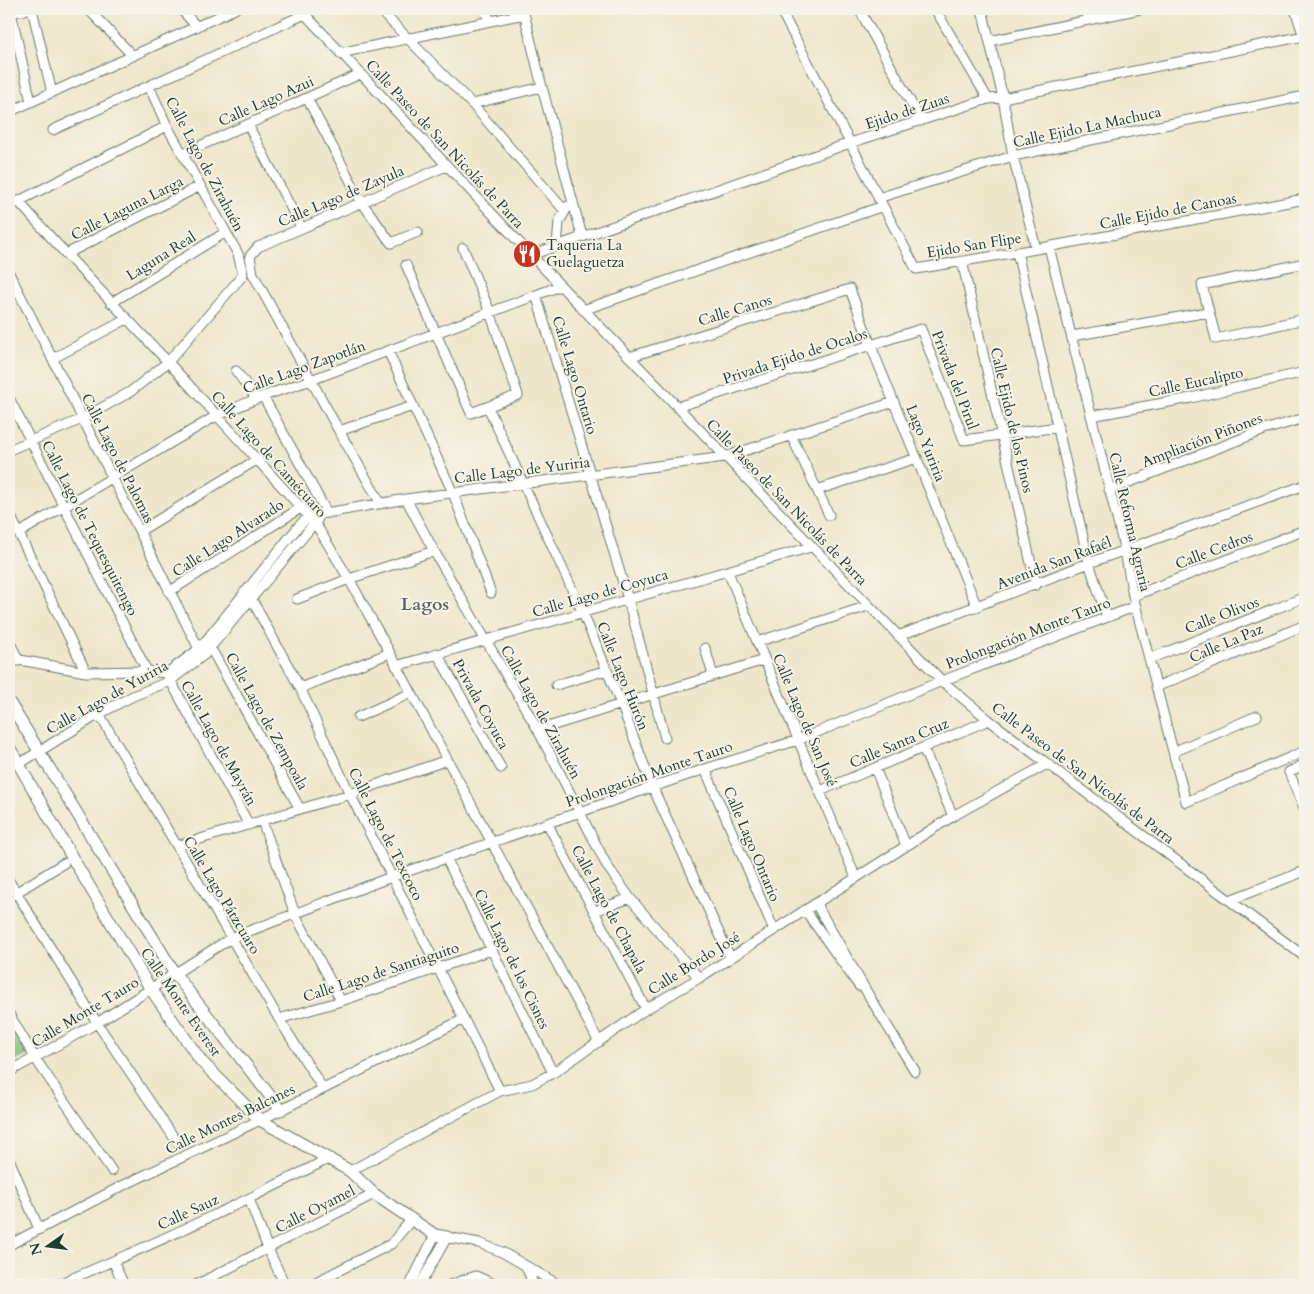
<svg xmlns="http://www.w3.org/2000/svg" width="1314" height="1294" font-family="Cardo,serif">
  <rect width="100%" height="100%" fill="#f7f3e8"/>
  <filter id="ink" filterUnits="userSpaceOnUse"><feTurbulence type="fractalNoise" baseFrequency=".02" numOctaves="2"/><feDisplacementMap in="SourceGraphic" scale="10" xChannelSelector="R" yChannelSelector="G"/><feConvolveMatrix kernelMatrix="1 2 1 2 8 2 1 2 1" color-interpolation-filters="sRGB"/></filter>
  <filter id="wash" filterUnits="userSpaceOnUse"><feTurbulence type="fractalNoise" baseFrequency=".0096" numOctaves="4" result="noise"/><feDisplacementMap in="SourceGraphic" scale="20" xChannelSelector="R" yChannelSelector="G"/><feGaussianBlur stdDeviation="1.12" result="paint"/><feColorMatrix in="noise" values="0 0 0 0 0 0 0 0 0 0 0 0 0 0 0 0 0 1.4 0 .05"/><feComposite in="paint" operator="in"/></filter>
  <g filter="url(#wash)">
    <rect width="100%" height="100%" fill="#eee7cb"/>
    <path fill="#85cb85" stroke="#52845c" d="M9,1021L28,1054L9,1064Z"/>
  </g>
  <g filter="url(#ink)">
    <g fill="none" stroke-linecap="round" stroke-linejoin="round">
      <defs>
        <path id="minor" d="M32,9L52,93
          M88,9L133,56
          M181,9L197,27
          M300,9L531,255L942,681L989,720L1305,957
          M379,9L472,104L565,211
          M483,9L491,21
          M523,9L542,87L582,236
          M780,9L916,269L1036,249L1305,199
          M859,9L921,121
          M935,9L988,99
          M982,9L1003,98L1013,156L1036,249
          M1086,9L1089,20
          M1295,9L1305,40
          M9,12L22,11L27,9
          M11,12L31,102
          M990,41L1140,9
          M340,53L524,14
          M149,86L167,126L238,254L243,275
          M307,98L361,201L391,243L418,232
          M472,104L542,87
          M9,112L235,9
          M248,125L301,227
          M53,130L305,14
          M182,154L360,74
          M878,198L1013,156L1305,96
          M18,201L66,254L168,362L315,523L349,579L390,653L599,1042
          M9,206L167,126
          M557,246L559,222L568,206
          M1049,247L1125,551L1133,596L1186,802L1305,751
          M1017,252L1089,563L1107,617
          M66,254L200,186
          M531,255L850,143L988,99L1003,98L1304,36
          M250,256L253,274L339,431L381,504
          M250,256L258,247L446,166
          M962,261L1036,585
          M1305,263L1202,285L1216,339L1305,319
          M406,265L471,413L518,395L490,312L463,248
          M9,273L199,649L204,655
          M536,295L628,599L665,738
          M111,303L226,232
          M583,310L883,206
          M1072,336L1208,312
          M388,351L453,493L491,593
          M629,357L850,289L871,346L977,607
          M52,359L127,319
          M236,371L257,399
          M263,396L327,513
          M9,398L147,671
          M488,407L582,611L621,704L652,786L730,957
          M677,407L921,329L964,440L1058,427
          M1091,416L1191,398L1305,372
          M339,431L413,406
          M791,435L829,515
          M9,450L82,419L130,392L168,362L243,275
          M817,490L917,458
          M1109,490L1264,430L1305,418
          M406,499L434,551L538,730L607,866L630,898L699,978
          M9,513L86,672
          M140,531L258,459
          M19,533L216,416L263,396L311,380L560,286
          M728,572L856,878
          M169,592L302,507
          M244,592L251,598L300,688L350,794L500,1091
          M1133,596L1305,530
          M297,599L349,579L434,551
          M898,636L1089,563L1305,485
          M9,641L19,661
          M757,642L868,606
          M210,647L300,809
          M705,648L713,675
          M437,653L501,768
          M9,658L86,672L147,671L167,673
          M1149,659L1305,597
          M396,666L811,547
          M167,673L199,649L298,527L309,516L406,499L725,457L894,402
          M168,676L249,825
          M556,685L607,670
          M1156,687L1305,625
          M300,688L390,653
          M99,714L279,1019L323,1089
          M358,717L411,693
          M538,730L764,660
          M923,748L953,816
          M1173,752L1257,716
          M19,764L99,714L133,696L170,681L204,655L318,519
          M1305,764L1289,772L1305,811
          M875,768L906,846
          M705,769L774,930
          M820,791L989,720
          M262,821L295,914L341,1001
          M547,823L646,1009
          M177,846L350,794L447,760
          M446,858L553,1073
          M9,881L99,1026L179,1145
          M9,897L64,863
          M1230,900L1305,871
          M816,904L872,1001L915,1071
          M805,910L859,986
          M595,911L630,898
          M9,1014L35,1058L112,1171
          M279,1019L341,1001L491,950
          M9,1072L97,1023L231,938L391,877L705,769L798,740L942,681L1136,606
          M9,1159L39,1229
          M350,1171L500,1091L532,1084L553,1073L646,1009L699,978L953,816L1047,764
          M249,1199L268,1249L285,1285
          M9,1245L122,1186L281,1110L464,1019
          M113,1261L124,1285
          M526,1267L534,1285
          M56,1285C149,1247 240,1204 330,1158
          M196,1285L374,1194
          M310,1285L391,1244L412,1219
          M410,1285L435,1235
          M420,1285L447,1237L479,1243L502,1252L559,1285
          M450,1285L476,1276L496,1285"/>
        <path id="major" d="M9,702L175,974L281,1110
          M9,747L73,859L150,988L201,1061L260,1120L350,1171L374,1194L435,1235L447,1237"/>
      </defs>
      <use href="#minor" stroke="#677869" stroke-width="11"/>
      <use href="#major" stroke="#677869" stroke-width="13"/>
      <use href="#minor" stroke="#fff" stroke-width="9"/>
      <use href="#major" stroke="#fff" stroke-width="11"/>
    </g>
  </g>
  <defs>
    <symbol id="restaurant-disc" viewBox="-11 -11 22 22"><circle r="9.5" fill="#c8321e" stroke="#f7f3e8"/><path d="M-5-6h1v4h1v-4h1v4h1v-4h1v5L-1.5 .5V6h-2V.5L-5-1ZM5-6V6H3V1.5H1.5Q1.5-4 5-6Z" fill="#fff"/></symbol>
  </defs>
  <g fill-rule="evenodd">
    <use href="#restaurant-disc" x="511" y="238" width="32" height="32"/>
  </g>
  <g text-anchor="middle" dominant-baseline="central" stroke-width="4" stroke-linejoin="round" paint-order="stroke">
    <g font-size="15" fill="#1f3d34" stroke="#f7f3e8">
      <text transform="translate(266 101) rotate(-24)">Calle Lago Azui</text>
      <text transform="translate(907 111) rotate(-18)">Ejido de Zuas</text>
      <text transform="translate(1087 127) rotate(-12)">Calle Ejido La Machuca</text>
      <text transform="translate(445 144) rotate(47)">Calle Paseo de San Nicolás de Parra</text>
      <text transform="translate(205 164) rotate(62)">Calle Lago de Zirahuén</text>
      <text transform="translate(341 196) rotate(-23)">Calle Lago de Zayula</text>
      <text transform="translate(127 208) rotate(-27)">Calle Laguna Larga</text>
      <text transform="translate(1168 211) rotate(-11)">Calle Ejido de Canoas</text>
      <text transform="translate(974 245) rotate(-9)">Ejido San Flipe</text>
      <text transform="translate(161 256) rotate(-32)">Laguna Real</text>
      <text transform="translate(735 310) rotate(-17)">Calle Canos</text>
      <text transform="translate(795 356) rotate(-18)">Privada Ejido de Ocalos</text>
      <text transform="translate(304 367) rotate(-20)">Calle Lago Zapotlán</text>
      <text transform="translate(575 375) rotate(73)">Calle Lago Ontario</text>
      <text transform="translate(955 380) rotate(69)">Privada del Pirul</text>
      <text transform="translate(1196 382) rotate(-12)">Calle Eucalipto</text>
      <text transform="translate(1012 420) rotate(77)">Calle Ejido de los Pinos</text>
      <text transform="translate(1202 440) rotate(-21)">Ampliación Piñones</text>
      <text transform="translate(926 443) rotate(68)">Lago Yuriria</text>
      <text transform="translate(269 454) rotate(48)">Calle Lago de Camécuaro</text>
      <text transform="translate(118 458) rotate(63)">Calle Lago de Palomas</text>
      <text transform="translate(522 470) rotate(-7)">Calle Lago de Yuriria</text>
      <text transform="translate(787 502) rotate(46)">Calle Paseo de San Nicolás de Parra</text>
      <text transform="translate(1130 522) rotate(77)">Calle Reforma Agraria</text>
      <text transform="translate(90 528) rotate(63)">Calle Lago de Tequesquitengo</text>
      <text transform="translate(228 538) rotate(-33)">Calle Lago Alvarado</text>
      <text transform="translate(1214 550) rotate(-21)">Calle Cedros</text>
      <text transform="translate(1054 563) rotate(-21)">Avenida San Rafaél</text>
      <text transform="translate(600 593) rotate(-16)">Calle Lago de Coyuca</text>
      <text transform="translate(1222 615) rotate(-21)">Calle Olivos</text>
      <text transform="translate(1028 633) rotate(-21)">Prolongación Monte Tauro</text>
      <text transform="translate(1226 643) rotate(-23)">Calle La Paz</text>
      <text transform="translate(623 676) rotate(68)">Calle Lago Hurón</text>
      <text transform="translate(107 697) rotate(-29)">Calle Lago de Yuriria</text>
      <text transform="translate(481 704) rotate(61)">Privada Coyuca</text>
      <text transform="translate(541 712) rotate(61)">Calle Lago de Zirahuén</text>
      <text transform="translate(805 720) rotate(67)">Calle Lago de San José</text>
      <text transform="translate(267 721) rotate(61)">Calle Lago de Zempoala</text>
      <text transform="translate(219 743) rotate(61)">Calle Lago de Mayrán</text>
      <text transform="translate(899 743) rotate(-23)">Calle Santa Cruz</text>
      <text transform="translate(1083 773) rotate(37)">Calle Paseo de San Nicolás de Parra</text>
      <text transform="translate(649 774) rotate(-19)">Prolongación Monte Tauro</text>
      <text transform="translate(386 834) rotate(63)">Calle Lago de Texcoco</text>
      <text transform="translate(752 844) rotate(67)">Calle Lago Ontario</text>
      <text transform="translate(222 895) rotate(59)">Calle Lago Pátzcuaro</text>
      <text transform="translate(609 909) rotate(62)">Calle Lago de Chapala</text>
      <text transform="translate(512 959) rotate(64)">Calle Lago de los Cisnes</text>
      <text transform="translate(694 963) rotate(-32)">Calle Bordo José</text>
      <text transform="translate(381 972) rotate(-18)">Calle Lago de Santiaguito</text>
      <text transform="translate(181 1002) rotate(55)">Calle Monte Everest</text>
      <text transform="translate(85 1012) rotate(-31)">Calle Monte Tauro</text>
      <text transform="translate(230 1119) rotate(-26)">Calle Montes Balcanes</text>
      <text transform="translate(315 1209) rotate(-27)">Calle Oyamel</text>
      <text transform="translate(188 1212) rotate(-25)">Calle Sauz</text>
    </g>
    <g font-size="15" fill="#1f3d34" stroke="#f7f3e8" text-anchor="start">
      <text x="546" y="245">Taqueria La<tspan x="546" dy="17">Guelaguetza</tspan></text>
    </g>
    <g font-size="18" font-weight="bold" fill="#5e656c" stroke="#f7f3e8">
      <text x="425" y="604">Lagos</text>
    </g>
  </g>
  <rect width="1314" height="1294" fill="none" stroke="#f7f3e8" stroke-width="30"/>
  <g transform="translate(48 1246) rotate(256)" stroke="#f7f3e8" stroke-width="4" paint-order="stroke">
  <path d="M0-4L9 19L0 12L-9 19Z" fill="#1f3d34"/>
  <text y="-8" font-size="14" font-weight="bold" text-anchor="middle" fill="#1f3d34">N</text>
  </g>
</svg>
